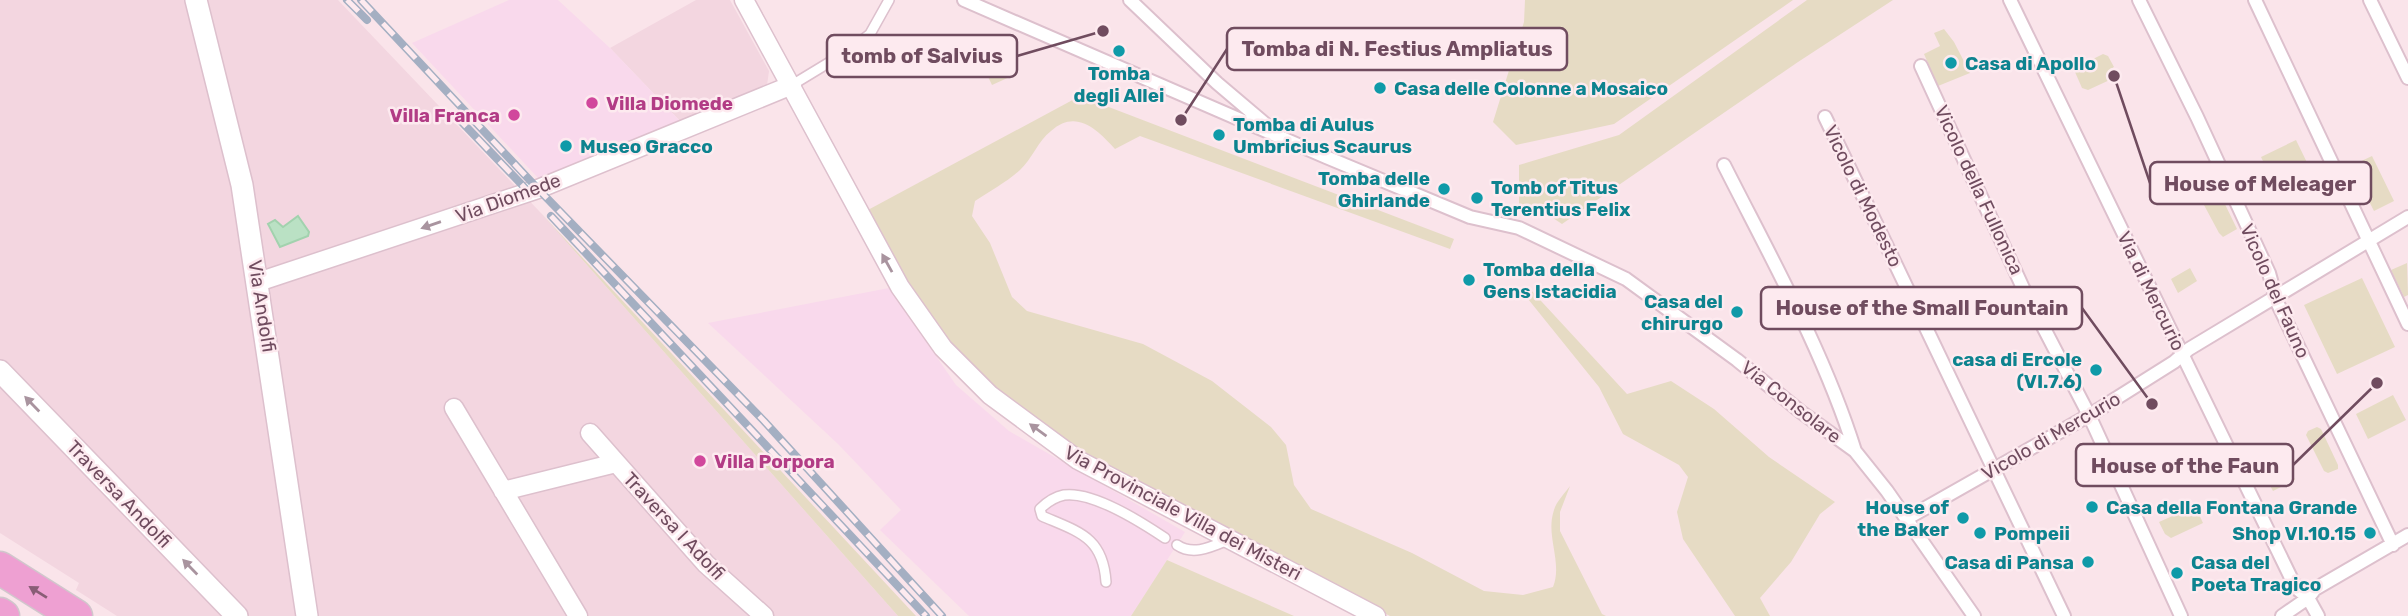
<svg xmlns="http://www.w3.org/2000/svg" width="2408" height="616" font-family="Rubik,sans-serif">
  <rect width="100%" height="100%" fill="#fae4ea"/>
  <path fill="#f3d6e0" d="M0,0H338L540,212L898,616H117L76,590L79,583L0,533Z
    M696,0H730L769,71L767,85L681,122L610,48Z"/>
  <path fill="#f9d9ec" d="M509,0H558L610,48L681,122L538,178L412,43Z
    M889,288L956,385L1009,431L1185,532L1131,616H969L880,530L901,510L838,444L708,323Z"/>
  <path fill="#e6dbc4" d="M1525,0H1793L1614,124L1516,145L1493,122L1524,22Z
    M1807,0H1893L1798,62L1562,224L1553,218L1519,207V165L1619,135Z
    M1944,29L1954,42L1970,73L1938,86L1924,54L1940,46L1934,33Z
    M1000,46L1014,75L992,85L978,56Z
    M2103,54L2108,56L2114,67L2111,69L2116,72L2114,78L2088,90L2082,88L2075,72L2077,67Z
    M1080,96L1454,239L1450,249L1140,136L1115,149C1098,130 1076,108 1051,131C1038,141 1032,159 1020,170C1007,182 990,191 975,201L972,216L990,243L1012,297L1027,311L1143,344L1212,381L1271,427L1286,445L1294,485L1311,509L1412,553L1484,591L1523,595L1553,587C1563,562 1545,536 1554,510C1556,502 1565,493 1570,486L1560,512V531L1602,614L1606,616H1390L1124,479L1071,445L995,390L952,347L915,297L866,211Z
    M2296,140L2317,183L2282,200L2261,157Z
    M2372,156L2394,201L2374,211L2351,166Z
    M2221,196L2237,229L2223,237L2219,233L2204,205Z
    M540,212L916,616H898Z
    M2407,263L2408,295L2404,297L2391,270Z
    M2190,268L2197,281L2178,293L2171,279Z
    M2362,278L2395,347L2337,374L2304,305Z
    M1530,289L1627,394L1671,381L1714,409L1769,457L1835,502L1820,514L1791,562L1760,598L1770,616H1735L1683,539L1677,512L1688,477L1679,465L1623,434L1599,387L1524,294Z
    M2393,395L2406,420L2368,439L2356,414Z
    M2317,427L2321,429L2338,465V469L2328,473L2324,471L2306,435L2308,431Z
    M2284,456L2295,480L2273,491L2261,469Z
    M2195,506L2203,523L2171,538L2165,534L2159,522Z
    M1167,560L1294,616H1131Z"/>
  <path fill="#bae1c4" stroke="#a2d2ae" stroke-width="2" d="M298,216L309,232L308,236L280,247L268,224L275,220L283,227Z"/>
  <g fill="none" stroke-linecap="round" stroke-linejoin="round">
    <defs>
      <path id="service" d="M792,85L848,51L870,34L889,0
        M1177,545C1193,556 1211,547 1228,540
        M1106,582C1103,537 1079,532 1042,516L1040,509C1047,502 1054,497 1064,495C1093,491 1141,522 1165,538"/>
      <path id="pedestrian" d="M964,0L1326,157L1470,217L1519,228L1626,279L1737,360L1801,412L1855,451L1887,491L1974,616
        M1130,0L1217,83L1270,128
        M2010,0L2293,582
        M2139,0L2197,117L2269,273L2277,302L2393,545
        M2255,0L2408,324
        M2370,0L2408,78
        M1921,66L2023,288L2089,415L2181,616
        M1825,117L2064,616
        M1724,165C1771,258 1824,352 1855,451
        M1906,519L2093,413L2174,362L2189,349L2408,217
        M2296,588L2308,598L2318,616
        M2282,616L2308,598L2315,589L2408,535"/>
      <path id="minor" d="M744,0L900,287L943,348L990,395L1078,460L1376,616
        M258,282L538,189L792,85
        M454,408L578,616
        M590,433L706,564L764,616
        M503,491L616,463"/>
      <path id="tertiary" d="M196,0L242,185L307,616
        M0,371L237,616"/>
      <path id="motorway" d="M0,568L76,616
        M0,614L3,616"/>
    </defs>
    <use href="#service" stroke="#ddc0cd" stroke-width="12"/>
    <use href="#pedestrian" stroke="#ddc0cd" stroke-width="16"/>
    <use href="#minor" stroke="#ddc0cd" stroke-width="21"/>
    <use href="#tertiary" stroke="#ddc0cd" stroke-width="24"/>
    <use href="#motorway" stroke="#d1c6cc" stroke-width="35"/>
    <use href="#service" stroke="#fff" stroke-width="9"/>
    <use href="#pedestrian" stroke="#fff" stroke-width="12"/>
    <use href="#minor" stroke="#fff" stroke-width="18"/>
    <use href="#tertiary" stroke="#fff" stroke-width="21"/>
    <use href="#motorway" stroke="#eea0d2" stroke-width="32"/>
    <defs>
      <path id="rail" d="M347,0L367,20
        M361,0L538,189L764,421L942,616
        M455,115L525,188
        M551,216L926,616"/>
    </defs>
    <use href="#rail" stroke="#a4afc2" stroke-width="8"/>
    <use href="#rail" stroke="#fdeaef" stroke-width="5" stroke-dasharray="16" stroke-linecap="butt"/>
  </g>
  <defs><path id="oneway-solid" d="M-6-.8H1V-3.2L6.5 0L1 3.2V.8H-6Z" transform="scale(1.75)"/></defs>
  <g fill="#a9949f">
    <use href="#oneway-solid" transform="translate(431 225) rotate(161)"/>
    <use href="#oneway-solid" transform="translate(887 263) rotate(-119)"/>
    <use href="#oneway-solid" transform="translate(32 404) rotate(-134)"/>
    <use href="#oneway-solid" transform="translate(1038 430) rotate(-144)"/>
    <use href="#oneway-solid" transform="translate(190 567) rotate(-134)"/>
  </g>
  <use fill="#895d76" href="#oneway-solid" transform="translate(38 592) rotate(-148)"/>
  <g fill="#0f9aa8" stroke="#fdeaef" stroke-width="2.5">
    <circle cx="1119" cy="51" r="7"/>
    <circle cx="1951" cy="63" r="7"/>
    <circle cx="1380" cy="88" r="7"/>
    <circle cx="1219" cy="135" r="7"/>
    <circle cx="566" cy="146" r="7"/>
    <circle cx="1444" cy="189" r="7"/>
    <circle cx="1477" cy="198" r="7"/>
    <circle cx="1469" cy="280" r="7"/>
    <circle cx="1737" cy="312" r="7"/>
    <circle cx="2096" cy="370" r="7"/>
    <circle cx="2092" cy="507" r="7"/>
    <circle cx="1963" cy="518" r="7"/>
    <circle cx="1980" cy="533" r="7"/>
    <circle cx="2370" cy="533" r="7"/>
    <circle cx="2088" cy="562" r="7"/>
    <circle cx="2177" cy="573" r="7"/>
  </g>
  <g fill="#d1479c" stroke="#fdeaef" stroke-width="2.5">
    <circle cx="592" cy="103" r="7"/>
    <circle cx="514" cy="115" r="7"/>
    <circle cx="700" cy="461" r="7"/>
  </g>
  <g text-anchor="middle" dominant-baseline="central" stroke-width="5" stroke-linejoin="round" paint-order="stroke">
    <g font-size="19" font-weight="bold" fill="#0d838f" stroke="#fdeaef" text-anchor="start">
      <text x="1965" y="63">Casa di Apollo</text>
      <text x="1119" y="73" text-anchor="middle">Tomba<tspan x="1119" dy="22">degli Allei</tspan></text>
      <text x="1394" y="88">Casa delle Colonne a Mosaico</text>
      <text x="1233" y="124">Tomba di Aulus<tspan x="1233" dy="22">Umbricius Scaurus</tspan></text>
      <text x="580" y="146">Museo Gracco</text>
      <text x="1430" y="178" text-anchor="end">Tomba delle<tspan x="1430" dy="22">Ghirlande</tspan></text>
      <text x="1491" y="187">Tomb of Titus<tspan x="1491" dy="22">Terentius Felix</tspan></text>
      <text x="1483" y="269">Tomba della<tspan x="1483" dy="22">Gens Istacidia</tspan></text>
      <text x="1723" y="301" text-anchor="end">Casa del<tspan x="1723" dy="22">chirurgo</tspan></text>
      <text x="2082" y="359" text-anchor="end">casa di Ercole<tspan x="2082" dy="22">(VI.7.6)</tspan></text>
      <text x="1949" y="507" text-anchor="end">House of<tspan x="1949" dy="22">the Baker</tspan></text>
      <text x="2106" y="507">Casa della Fontana Grande</text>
      <text x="1994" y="533">Pompeii</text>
      <text x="2356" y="533" text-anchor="end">Shop VI.10.15</text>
      <text x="2074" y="562" text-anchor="end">Casa di Pansa</text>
      <text x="2191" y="562">Casa del<tspan x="2191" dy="22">Poeta Tragico</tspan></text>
    </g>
    <g font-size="19" font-weight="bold" fill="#b23c85" stroke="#fdeaef" text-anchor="start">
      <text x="606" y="103">Villa Diomede</text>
      <text x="500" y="115" text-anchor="end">Villa Franca</text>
      <text x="714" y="461">Villa Porpora</text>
    </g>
    <g font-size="19" fill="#704c5f" stroke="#fdeaef">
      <text transform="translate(1979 190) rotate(65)">Vicolo della Fullonica</text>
      <text transform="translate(1863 196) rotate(64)">Vicolo di Modesto</text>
      <text transform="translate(508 198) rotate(-20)">Via Diomede</text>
      <text transform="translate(2151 291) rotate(64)">Via di Mercurio</text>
      <text transform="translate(2275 291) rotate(66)">Vicolo del Fauno</text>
      <text transform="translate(262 306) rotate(81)">Via Andolfi</text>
      <text transform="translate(1791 402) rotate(38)">Via Consolare</text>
      <text transform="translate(2051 436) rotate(-30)">Vicolo di Mercurio</text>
      <text transform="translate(119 494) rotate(46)">Traversa Andolfi</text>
      <text transform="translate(1183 513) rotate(28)">Via Provinciale Villa dei Misteri</text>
      <text transform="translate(674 526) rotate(47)">Traversa I Adolfi</text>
    </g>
  </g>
  <path fill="none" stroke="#704c5f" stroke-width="2.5" d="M1181 120L1227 49M1103 31L1017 56M2114 76L2150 183M2152 404L2082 308M2377 383L2293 465"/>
  <g fill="#704c5f" stroke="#fdeaef" stroke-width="2.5">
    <circle cx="1181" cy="120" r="7"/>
    <circle cx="1103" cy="31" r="7"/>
    <circle cx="2114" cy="76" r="7"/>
    <circle cx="2152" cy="404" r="7"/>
    <circle cx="2377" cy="383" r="7"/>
  </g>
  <g fill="#fdeaef" stroke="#704c5f" stroke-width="2.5">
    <rect x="1227" y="28" width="340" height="42" rx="7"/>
    <rect x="827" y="35" width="190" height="42" rx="7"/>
    <rect x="2150" y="162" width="221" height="42" rx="7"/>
    <rect x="1761" y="287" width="321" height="42" rx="7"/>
    <rect x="2076" y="444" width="217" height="42" rx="7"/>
  </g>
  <g font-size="21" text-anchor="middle" font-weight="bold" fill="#704c5f">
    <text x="1397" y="56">Tomba di N. Festius Ampliatus</text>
    <text x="922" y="63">tomb of Salvius</text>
    <text x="2260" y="191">House of Meleager</text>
    <text x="1922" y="315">House of the Small Fountain</text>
    <text x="2185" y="473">House of the Faun</text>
  </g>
</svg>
